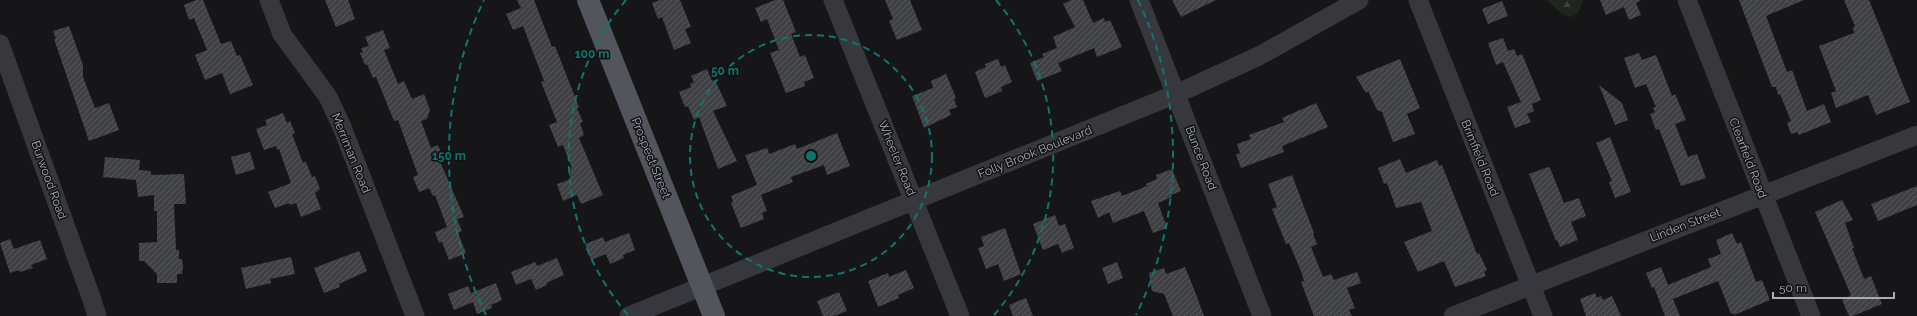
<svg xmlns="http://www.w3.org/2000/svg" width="1917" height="316" font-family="Raleway,sans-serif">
  <defs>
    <pattern id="forest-firs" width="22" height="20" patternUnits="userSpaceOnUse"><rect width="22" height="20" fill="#1e261f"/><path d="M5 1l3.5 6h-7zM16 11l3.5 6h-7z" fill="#3c433d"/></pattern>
    <pattern id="building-hatch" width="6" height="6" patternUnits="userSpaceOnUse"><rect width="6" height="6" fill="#404145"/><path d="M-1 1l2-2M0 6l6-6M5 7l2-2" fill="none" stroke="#595a5e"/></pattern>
  </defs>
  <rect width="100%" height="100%" fill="#161618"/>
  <path fill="url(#forest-firs)" d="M1547,0H1583C1581,8 1578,15 1570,17L1562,14Z"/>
  <path fill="url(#building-hatch)" d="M196,0H203L221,44L231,41L237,56L240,55L253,85L230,94L222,73L205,80L195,55L207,50L194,18L189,20L184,5Z
    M325,0H348L355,19L336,27Z
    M517,0H534L552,47L555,46L579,107L577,108L583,122L580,123L584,135L579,138L603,195L581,204L577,195L563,201L557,184L571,179L569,174L571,173L570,169L572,168L563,145L558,147L549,125L557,122L541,82L544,81L523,26L513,30L506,14L521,8Z
    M660,0H680L691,27L685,29L691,43L674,50L662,17L658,19L652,3Z
    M775,0H783L796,32L791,34L800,57L805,55L814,78L804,82L805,86L786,93L770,53L779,50L767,19L761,22L755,8Z
    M885,0H910L922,30L897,40L889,21L893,19Z
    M1071,0H1083L1093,23L1104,18L1105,22L1110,20L1122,47L1097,57L1094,48L1058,63L1062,71L1037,81L1030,63L1044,57L1042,54L1057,48L1053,37L1075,27L1063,4Z
    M1172,0H1216L1181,17Z
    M1600,0H1641L1636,3L1641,15L1629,20L1624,7L1606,15Z
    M1739,0H1804L1766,16L1787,72L1792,70L1807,111L1824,104L1831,122L1799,135L1797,132L1791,134L1787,123L1791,121L1780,94L1778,95L1776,87H1772Z
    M1844,0H1869L1910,102L1876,115L1868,95L1836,108L1831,93L1836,91L1819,46L1854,33L1853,27L1855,26Z
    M1502,1L1508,16L1488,24L1482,9Z
    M69,26L83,65V77L95,108L109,103L119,130L89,141L54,39H56L53,31Z
    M383,30L390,48L384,50L398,84L404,81L412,99L424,94L430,110L427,119L421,121L431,148L438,145L443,158L439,159L464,217L457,219L462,231L458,233L466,253L449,260L442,242L439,243L435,232L447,227L435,195L433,196L429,188L419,192L413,177L418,175L398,120L394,121L376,77L373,78L367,64L365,65L360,53L363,52L361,48L369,46L365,37Z
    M1503,38L1508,51L1514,49L1517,56L1522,54L1541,100L1532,104L1534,111L1527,114L1531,122L1515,128L1507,107L1521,102L1503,62L1496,65L1488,43Z
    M1639,53L1642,60L1656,55L1672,96L1675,94L1686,120L1675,124L1688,157L1697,154L1706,178L1681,186L1659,129L1656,130L1650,114L1655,112L1653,108L1656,107L1646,84L1635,88L1624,58Z
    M998,59L1001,67L1005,65L1012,82L1001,87L1002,91L985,98L975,72L986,67L985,64Z
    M1400,59L1420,108L1407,114L1415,134L1393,142L1382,112L1377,110L1368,91L1366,93L1356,77Z
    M707,69L712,81L715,80L727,106L713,111L737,161L718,169L699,117L694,120L688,106L685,107L679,92L691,87L690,84L694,82L691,76Z
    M946,74L956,98L954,99L957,107L949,110L951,115L924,128L912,96L933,88L931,81Z
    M1599,85L1622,103L1628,120L1615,125Z
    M1316,103L1328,127L1282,146L1284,152L1241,168L1236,155L1240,153L1237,144L1251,139L1249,135L1284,122L1282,118Z
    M283,113L287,123L290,121L295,133L292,134L303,163L306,162L312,177L315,176L320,189L315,193L321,209L301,217L296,203L290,205L289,203L275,208L268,192L291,183L279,149L277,150L276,146L264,150L256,129L267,125L265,120Z
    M837,133L850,166L827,175L824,165L791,177L793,182L761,195L767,211L762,213L764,219L741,228L731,203L733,202L731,196L757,185L745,155L767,148L769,154L795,144L797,149Z
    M1610,137L1631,192L1615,198L1609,182L1612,181L1596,143Z
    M250,152L255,169L236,175L231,157Z
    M105,157L140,160L139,170L151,171V175L184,174L186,204H174L176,250H179V259H182L183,266L182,274H177V283H157V274L144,261H139V243L157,242V211H154V195L138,197L136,180L103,177Z
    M1400,159L1406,173L1437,160L1439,166L1442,165L1477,254L1479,253L1487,270L1484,272L1486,276L1455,287L1444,261L1418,272L1404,242L1432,231L1421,202L1396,208L1387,183L1384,184L1378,168Z
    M1548,167L1550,168L1564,203L1579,198L1586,216L1571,222L1578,240L1560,247L1557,240L1556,241L1529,174Z
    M1172,169L1181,191L1171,195L1172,197L1158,203L1167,228L1153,233L1144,211L1113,223L1109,212L1098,218L1091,201L1120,191L1122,196L1147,186L1146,184L1157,179L1156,175Z
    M1292,175L1314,233L1313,234L1317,244L1311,247L1323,277L1331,274L1334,280L1357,272L1361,283L1347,288L1355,308L1349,310L1352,316H1314L1301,282L1304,281L1301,271L1289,243L1286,244L1272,209L1277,207L1268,184Z
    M1917,186V205L1878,221L1871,204Z
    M1842,200L1853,220L1845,223L1854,248H1852L1864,279L1871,276L1882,304L1853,316H1849L1842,300L1851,295L1815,212Z
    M1055,215L1059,226L1065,224L1074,248L1062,253L1058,244L1043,250L1033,224Z
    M1005,228L1021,274L1004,281L998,264L986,269L978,248L984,246L981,237Z
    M629,233L635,250L623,255L624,258L610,264L606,254L591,260L585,244L603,237L605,242Z
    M1732,233L1737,244L1741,242L1756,282L1762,280L1770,300L1734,315L1733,313L1731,314L1718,281L1673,299L1680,316H1665L1654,287L1652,288L1646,273L1661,267L1668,285L1711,267L1708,259L1721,254L1716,240Z
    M10,239L14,249L40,240L47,259L31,265L33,268L20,272L19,270L10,273L0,243Z
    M359,251L367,271L339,284L340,287L324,293L314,268Z
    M291,257L295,274L270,279L271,283L246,289L241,268Z
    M557,258L564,275L546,283L547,285L536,290L531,279L516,285L511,272L535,262L537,266Z
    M1117,262L1123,278L1108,284L1102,268Z
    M1185,267L1194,289L1204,316H1173L1164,294L1152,291L1149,273L1164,268L1166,274Z
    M906,270L914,288L898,295L899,298L878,307L868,281L888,273L889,277Z
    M496,283L502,300L491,305L492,308L477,314L473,302L454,310L448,294L468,286L471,293Z
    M839,292L847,311L834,316H823L817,301Z
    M1595,293L1597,298L1601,296L1603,300L1612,296L1621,316H1586L1580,299Z
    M1026,298L1033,316H1013L1009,305Z"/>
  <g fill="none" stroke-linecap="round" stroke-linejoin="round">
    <path stroke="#37383d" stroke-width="19" d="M269,0L282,34L328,97L342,127L415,316
      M833,0L960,316
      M1139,0L1262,316
      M1418,0L1543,316
      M1687,0L1811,316
      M0,44L92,300L97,316
      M629,316L1176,94L1259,56L1359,0
      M1453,316L1917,135"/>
    <path stroke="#53555c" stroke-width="22" d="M588,0L714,316"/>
  </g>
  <g fill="none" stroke="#0f766e" stroke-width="2" stroke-dasharray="7 5">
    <circle cx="811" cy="156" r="121"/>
    <path d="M628 315A242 242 0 0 1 626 0M996 0A242 242 0 0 1 994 315"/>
    <path d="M486 315A362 362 0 0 1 484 0M1138 0A362 362 0 0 1 1136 315"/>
  </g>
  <g text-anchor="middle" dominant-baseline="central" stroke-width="3" stroke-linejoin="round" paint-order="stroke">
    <g font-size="12" fill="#a8adb8" stroke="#111113">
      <text transform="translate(1035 152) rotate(-22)">Folly Brook Boulevard</text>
      <text transform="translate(351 153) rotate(68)">Merriman Road</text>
      <text transform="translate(651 158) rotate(68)">Prospect Street</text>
      <text transform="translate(897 158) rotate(68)">Wheeler Road</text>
      <text transform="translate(1201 158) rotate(69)">Bunce Road</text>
      <text transform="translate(1480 158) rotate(68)">Brimfield Road</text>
      <text transform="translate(1748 158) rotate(69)">Clearfield Road</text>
      <text transform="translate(49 180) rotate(70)">Burwood Road</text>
      <text transform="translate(1685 225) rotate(-21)">Linden Street</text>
    </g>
  </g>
  <circle cx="811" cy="156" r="6" fill="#0f766e" stroke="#111113" stroke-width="2"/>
  <g font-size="12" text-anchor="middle" font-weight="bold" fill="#0f766e" stroke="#111113" stroke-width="3" stroke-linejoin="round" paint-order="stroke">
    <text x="592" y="58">100 m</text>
    <text x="725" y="75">50 m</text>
    <text x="449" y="160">150 m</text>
  </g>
  <path d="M1773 292v6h121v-6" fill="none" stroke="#a8adb8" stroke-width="2"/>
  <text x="1779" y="292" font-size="12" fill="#a8adb8" stroke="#111113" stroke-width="3" paint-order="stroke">50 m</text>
</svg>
